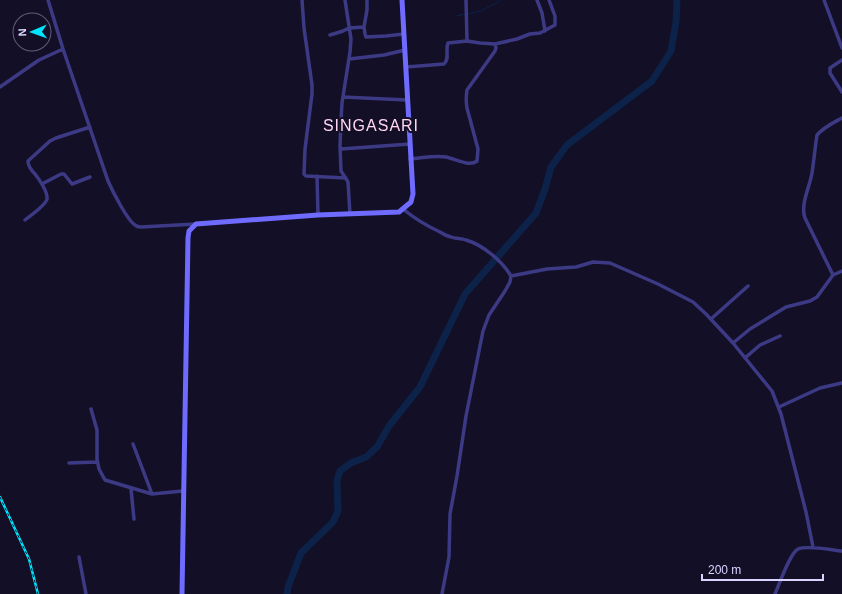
<svg xmlns="http://www.w3.org/2000/svg" width="842" height="594" font-family="Arial,sans-serif">
  <rect width="100%" height="100%" fill="#130f26"/>
  <g fill="none" stroke-linecap="round" stroke-linejoin="round">
    <path stroke="#0c2248" stroke-width="1" d="M468,14L481,11L498,2L499,0
      M457,16L465,14"/>
    <path stroke="#0c2248" stroke-width="7" d="M287,594L288,587L301,553L333,522L338,511L337,481L340,471L351,463L366,457L377,447L389,426L420,387L465,294L536,213L545,189L551,167L567,145L652,81L671,51L676,22L677,0"/>
    <path stroke="#3d3a85" stroke-width="3.5" d="M48,0L63,49L108,181C112,190 127,220 135,225C137,227 138,227 141,227L196,224
      M302,0L304,28L312,85V94L305,149L304,174L306,176L346,178
      M345,0L351,39L350,52L342,103L341,121L340,146L341,171L348,182L350,214
      M537,0L542,13L545,31
      M824,0L842,48
      M364,27L365,34L366,37L386,36L404,34
      M330,35L343,31L349,28L364,27L367,10V0
      M467,41L480,43L495,44L517,39L530,34L540,33L555,25V16L549,0
      M349,59L384,55L405,50
      M842,60L830,68V73L842,92
      M406,67L444,64C450,59 445,50 448,43L467,41L466,0
      M0,87L39,60L63,49
      M343,97L407,100
      M341,149L410,144
      M410,159C422,158 435,155 446,157C455,159 469,167 477,161L478,149L467,108C466,102 466,96 467,90L495,51L496,48L495,44
      M317,176L318,215
      M42,184L61,174H64L72,184L90,177
      M403,209C414,218 427,226 440,232C443,234 447,236 451,237C456,239 461,238 466,240C483,245 502,261 511,276L510,282L505,291L489,315L483,331L466,416L457,476L450,514L449,557L442,594
      M25,220C30,216 46,205 47,199C48,192 39,179 35,174C31,170 28,166 28,161L50,141L56,138L90,127
      M833,275L805,218C800,205 810,186 812,173C814,160 815,148 817,135C824,127 833,123 842,118
      M511,276L547,269L576,267L593,262L610,263L658,284L693,302L706,314L733,343L750,329L786,307L810,301L817,297L833,275L842,271
      M711,319L748,286
      M733,343L772,391L781,414L806,512L813,547
      M745,358L760,345L780,336
      M779,407L820,388L842,383
      M91,409L97,430V459L99,469L105,480L152,494L183,491
      M133,444L152,494
      M69,463L97,462
      M131,489L134,519
      M79,557L86,594
      M775,594C779,585 790,553 798,549C807,545 832,550 842,551"/>
    <path stroke="#6f6bff" stroke-width="5" d="M182,594L188,238L189,231L196,224L318,215L399,212L411,202L413,194L402,0"/>
    <defs>
      <path id="rail" d="M0,497L29,559L38,594"/>
    </defs>
    <use href="#rail" stroke="#00e5ff" stroke-width="2.5"/>
    <use href="#rail" stroke="#130f26" stroke-width="1" stroke-dasharray="3" stroke-linecap="butt"/>
  </g>
  <g text-anchor="middle" dominant-baseline="central" stroke-width="4" stroke-linejoin="round" paint-order="stroke">
    <g font-size="16" letter-spacing="1" fill="#ffd6f0" stroke="#130f26">
      <text x="371" y="125">SINGASARI</text>
    </g>
  </g>
  <g transform="translate(32 32) rotate(268)"><circle r="19" fill="#130f26" stroke="#625e7d"/>
  <path d="M0-3L7 15L0 10L-7 15Z" fill="#00e5ff"/>
  <text y="-6" font-size="11" font-weight="bold" text-anchor="middle" fill="#d9d4ff">N</text>
  </g>
  <path d="M702 574v6h121v-6" fill="none" stroke="#d9d4ff" stroke-width="2"/>
  <text x="708" y="574" font-size="12" fill="#d9d4ff" stroke="#130f26" stroke-width="3" paint-order="stroke">200 m</text>
</svg>
